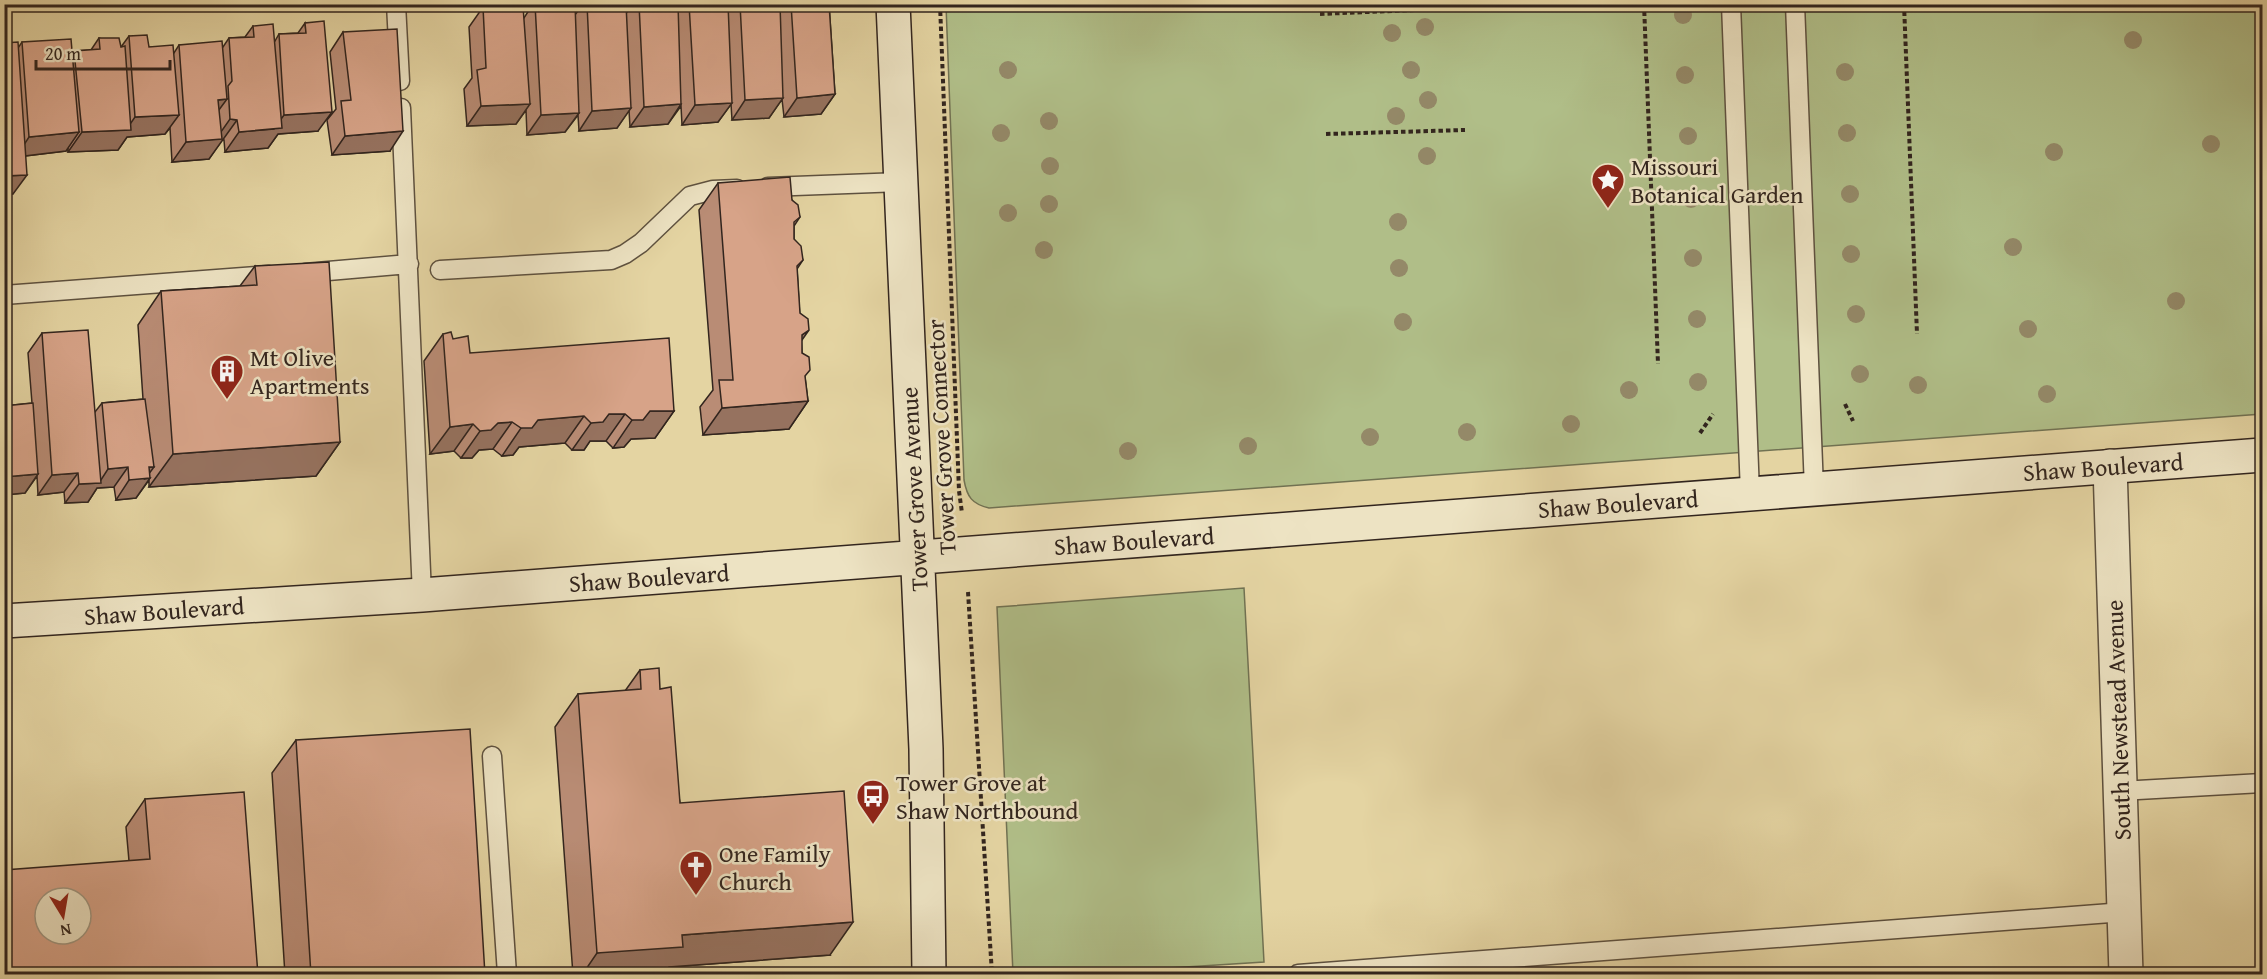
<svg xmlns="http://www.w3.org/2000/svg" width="2267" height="979" font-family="'Gentium Book Plus',serif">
  <rect width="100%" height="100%" fill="#e4d4a2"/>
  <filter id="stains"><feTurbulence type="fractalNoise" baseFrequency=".00333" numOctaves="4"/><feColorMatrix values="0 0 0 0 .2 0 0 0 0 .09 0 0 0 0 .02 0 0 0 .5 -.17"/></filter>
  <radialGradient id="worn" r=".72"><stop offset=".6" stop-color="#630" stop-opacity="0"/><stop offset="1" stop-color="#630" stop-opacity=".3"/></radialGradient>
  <path fill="#b0be88" stroke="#717253" stroke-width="1.5" d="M946,5H2262V414L989,508C972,504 967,497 964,480Z
    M1244,588L1264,962L1075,974H1013L997,607Z"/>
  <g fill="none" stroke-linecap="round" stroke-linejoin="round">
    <defs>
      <path id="lane" d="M396,4L400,81
        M1731,4L1750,493
        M1795,4L1814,489
        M401,108L422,595
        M768,187L901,182
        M440,270L611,260L625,254L641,243L690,196L713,190L737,189
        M305,273L409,264
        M4,295L269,275
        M492,756L507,974
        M2120,791L2262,783
        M1298,974L2124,912"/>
      <path id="street" d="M2110,466L2126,974"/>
      <path id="secondary" d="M893,4L926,749L929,974
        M4,621L422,595L2262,455"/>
    </defs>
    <use href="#lane" stroke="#5e513f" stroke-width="21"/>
    <use href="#street" stroke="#5e513f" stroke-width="36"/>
    <use href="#secondary" stroke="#32251e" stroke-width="36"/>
    <path stroke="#32251e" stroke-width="4" stroke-dasharray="4.5 3" stroke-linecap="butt" d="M940,4L959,491L962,513
      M1644,4L1658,364
      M1904,4L1917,334
      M1320,14L1461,8
      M1326,134L1465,130
      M1845,404L1853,421
      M1700,433L1713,414
      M968,592L992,974"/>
    <use href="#lane" stroke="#ede3c3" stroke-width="18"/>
    <use href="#street" stroke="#ede3c3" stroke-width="33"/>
    <use href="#secondary" stroke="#ede3c3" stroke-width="33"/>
  </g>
  <g fill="#948968">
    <circle cx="1683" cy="15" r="9"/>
    <circle cx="1425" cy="27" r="9"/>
    <circle cx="1392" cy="33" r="9"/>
    <circle cx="2133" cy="40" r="9"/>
    <circle cx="1008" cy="70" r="9"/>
    <circle cx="1411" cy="70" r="9"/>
    <circle cx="1845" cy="72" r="9"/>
    <circle cx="1685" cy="75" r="9"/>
    <circle cx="1428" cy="100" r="9"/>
    <circle cx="1396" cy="116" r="9"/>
    <circle cx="1049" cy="121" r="9"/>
    <circle cx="1001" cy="133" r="9"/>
    <circle cx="1847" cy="133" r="9"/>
    <circle cx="1688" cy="136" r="9"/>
    <circle cx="2211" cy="144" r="9"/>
    <circle cx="2054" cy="152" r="9"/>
    <circle cx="1427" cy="156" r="9"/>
    <circle cx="1050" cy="166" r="9"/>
    <circle cx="1850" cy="194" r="9"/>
    <circle cx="1691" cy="199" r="9"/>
    <circle cx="1049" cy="204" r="9"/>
    <circle cx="1008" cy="213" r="9"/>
    <circle cx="1398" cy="222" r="9"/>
    <circle cx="2013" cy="247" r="9"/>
    <circle cx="1044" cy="250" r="9"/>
    <circle cx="1851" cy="254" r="9"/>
    <circle cx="1693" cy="258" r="9"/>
    <circle cx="1399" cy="268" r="9"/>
    <circle cx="2176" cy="301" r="9"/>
    <circle cx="1856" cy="314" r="9"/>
    <circle cx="1697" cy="319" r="9"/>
    <circle cx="1403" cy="322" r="9"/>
    <circle cx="2028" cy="329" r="9"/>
    <circle cx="1860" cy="374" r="9"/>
    <circle cx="1698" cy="382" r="9"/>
    <circle cx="1918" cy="385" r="9"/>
    <circle cx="1629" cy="390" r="9"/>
    <circle cx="2047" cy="394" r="9"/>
    <circle cx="1571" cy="424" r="9"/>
    <circle cx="1467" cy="432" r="9"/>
    <circle cx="1370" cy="437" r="9"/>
    <circle cx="1248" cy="446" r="9"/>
    <circle cx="1128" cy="451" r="9"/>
  </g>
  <path fill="#b98c75" stroke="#32251e" stroke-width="1.5" d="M533,4H575V15L583,4H626L627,12L632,4H678V7L680,4H829L835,94L821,114L784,117L782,99L769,118L732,120L731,104L718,122L682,125L681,106L668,124L630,127L629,110L617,128L579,131L578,115L565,132L527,135L526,110L516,124L467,126L464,89L472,78L469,27L483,7L524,18Z
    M305,23L318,131L278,134L268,148L225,152L224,140H222L209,159L172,162L170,128L165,134L127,137L118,150L68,152V148L66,151L25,156L13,194L18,48L22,42L72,54L74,51L91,50L99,38L121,47L129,36L149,47L174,53L179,45L223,47L229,38L245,37L253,26L275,41L279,34L298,33Z
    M343,32L390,151L332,155L327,120L336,109L330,52Z
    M718,183L792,200L800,217L794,226V239L803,260L797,269L802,353L808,401L789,429L703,435L700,407L713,390L699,210Z
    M255,266L340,442L316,476L149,487V480L136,498L116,500L114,487L97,488L88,502L65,503L64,492L38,495L37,476L25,493L4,495V406L32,403L28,353L42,333L95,412L102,403L143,399L138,325L161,291L240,286Z
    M443,334L453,339L470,353L674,411L655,438L631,439L624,447L613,448L606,441H590L584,450H572L565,443L519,447L513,455L502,456L493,449L479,450L472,458H461L454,451L430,454L424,361Z
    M640,670L660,689L680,803L830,955L669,967L664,975H573L555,727L578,694L625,691Z
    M296,740L485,975H285L272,773Z
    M145,799L258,975L129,861L126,827Z"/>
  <path fill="#96725f" stroke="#32251e" stroke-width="1.5" d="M835,94L821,114L784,117L797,98Z
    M783,98L769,118L732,120L745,100Z
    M227,99L213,118L218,100Z
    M732,103L718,122L682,125L695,105Z
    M530,104L516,124L467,126L481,106Z
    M681,104L668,124L630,127L644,107Z
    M631,108L617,128L579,131L592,111Z
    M332,112L318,131L278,134L268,148L225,152L239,132L274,129L284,115Z
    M579,113L565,132L527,135L541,115Z
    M179,115L165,134L127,137L118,150L68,152L82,132L126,130L135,117Z
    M230,119L237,120L209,159L172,162L186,142L216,139Z
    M403,131L390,151L332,155L345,136Z
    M79,132L66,151L16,157L29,137Z
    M27,175L13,194L4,195V176Z
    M809,330L790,357L802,335Z
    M808,401L789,429L703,435L722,408Z
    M650,411H674L655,438L631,439L624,447L613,448L632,420Z
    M609,414H625L606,441H590L584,450H572L591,423Z
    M584,416L565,443L519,447L513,455L502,456L521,428L538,420Z
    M512,422L493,449L479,450L472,458H461L480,431L498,423Z
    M473,424L454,451L430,454L450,427Z
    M340,442L316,476L149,487L173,454Z
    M128,467L114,487L97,488L88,502L65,503L79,484L99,483L108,469Z
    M149,467H154L145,479L150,478L136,498L116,500L129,480Z
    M78,473L64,492L38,495L52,475Z
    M38,474L25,493L4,495V477Z
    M853,922L830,955L669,967L664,975H582L597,953L682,935Z"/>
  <path fill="#d7a388" stroke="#32251e" stroke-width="1.5" fill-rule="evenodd" d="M535,4H575L579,113L541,115Z
    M587,4H626L631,108L592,111Z
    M639,4H678L681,104L644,107Z
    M689,4H728L732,103L695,105Z
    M740,4H780L783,98L745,100Z
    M791,4H829L835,94L797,98Z
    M523,6L530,104L481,106L477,70L486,68L483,7Z
    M324,21L332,112L284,115L279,34L306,33L305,23Z
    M273,24L282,128L239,132L237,120L230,119L228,86L232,81L229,38L254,37L253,26Z
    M397,29L403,131L345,136L341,101L351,100L343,32Z
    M147,35L149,47L173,45L179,115L135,117L129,36Z
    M99,38H119L121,47L125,46L131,130L82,132L74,51L100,49Z
    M71,39L79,132L29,137L22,42Z
    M222,41L227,99L218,100L222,139L186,142L179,45Z
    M18,42L27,175L4,176V43Z
    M790,177L792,200L798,205L800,217L794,222V239L801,246L803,260L797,266L800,313L808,319L809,330L802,335V353L809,357L810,370L805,376L808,401L722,408L719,380H733L718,183Z
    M329,262L340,442L173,454L161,291L257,285L255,266Z
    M88,330L101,483L79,484L78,473L52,475L42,333Z
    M451,332L453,339L468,336L470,353L669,338L674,411H650L643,420H632L625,414H609L603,422L591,423L584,416L538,420L532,428H521L512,422L498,423L491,430L480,431L473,424L450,427L443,334Z
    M145,399L154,467H149L150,478L129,480L128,467L108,469L102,403Z
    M33,403L38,474L4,477V406Z
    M659,668L660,689L671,687L680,803L844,791L853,922L682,935L683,947L597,953L578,694L641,689L640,670Z
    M470,729L485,975H311L296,740Z
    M244,792L258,975H4V870L150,859L145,799ZM45,898H81V934H45Z"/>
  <defs>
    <symbol id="sight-pin" viewBox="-11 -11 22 30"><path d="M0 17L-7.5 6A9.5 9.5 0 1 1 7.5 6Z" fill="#8f2418" stroke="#ede3c3"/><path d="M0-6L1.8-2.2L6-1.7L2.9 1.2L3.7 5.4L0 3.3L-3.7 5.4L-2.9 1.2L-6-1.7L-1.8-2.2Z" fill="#fff"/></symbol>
    <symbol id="building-pin" viewBox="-11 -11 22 30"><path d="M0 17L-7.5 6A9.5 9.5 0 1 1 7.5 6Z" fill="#8f2418" stroke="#ede3c3"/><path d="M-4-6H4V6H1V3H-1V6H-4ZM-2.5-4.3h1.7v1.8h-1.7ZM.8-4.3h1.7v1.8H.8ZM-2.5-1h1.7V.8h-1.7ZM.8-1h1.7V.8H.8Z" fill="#fff"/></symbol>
    <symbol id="bus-pin" viewBox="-11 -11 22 30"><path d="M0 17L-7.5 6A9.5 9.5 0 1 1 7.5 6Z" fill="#8f2418" stroke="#ede3c3"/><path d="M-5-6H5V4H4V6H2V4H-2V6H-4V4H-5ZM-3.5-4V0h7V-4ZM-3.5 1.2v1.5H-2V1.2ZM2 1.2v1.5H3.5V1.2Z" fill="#fff"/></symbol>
    <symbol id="church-pin" viewBox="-11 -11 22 30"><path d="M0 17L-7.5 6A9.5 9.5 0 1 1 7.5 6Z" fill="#8f2418" stroke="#ede3c3"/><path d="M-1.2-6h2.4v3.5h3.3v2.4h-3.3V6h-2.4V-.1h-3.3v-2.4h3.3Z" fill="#fff"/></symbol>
  </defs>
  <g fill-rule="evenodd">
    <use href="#sight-pin" x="1589" y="161" width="38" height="52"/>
    <use href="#building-pin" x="208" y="352" width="38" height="52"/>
    <use href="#bus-pin" x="854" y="777" width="38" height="52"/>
    <use href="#church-pin" x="677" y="848" width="38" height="52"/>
  </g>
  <g text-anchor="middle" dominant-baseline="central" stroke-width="5" stroke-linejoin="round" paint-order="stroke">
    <g font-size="24" fill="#32251e" stroke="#ede3c3" text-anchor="start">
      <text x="1631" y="166">Missouri<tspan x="1631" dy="28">Botanical Garden</tspan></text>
      <text x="250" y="357">Mt Olive<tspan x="250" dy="28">Apartments</tspan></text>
      <text x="896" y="782">Tower Grove at<tspan x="896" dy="28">Shaw Northbound</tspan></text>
      <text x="719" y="853">One Family<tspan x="719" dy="28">Church</tspan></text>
    </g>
    <g font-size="24" fill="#32251e" stroke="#ede3c3">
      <text transform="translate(941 437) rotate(-93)">Tower Grove Connector</text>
      <text transform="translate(2103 467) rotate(-4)">Shaw Boulevard</text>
      <text transform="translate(914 489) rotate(-93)">Tower Grove Avenue</text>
      <text transform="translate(1618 504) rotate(-4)">Shaw Boulevard</text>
      <text transform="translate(1134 541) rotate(-4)">Shaw Boulevard</text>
      <text transform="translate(649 578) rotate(-4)">Shaw Boulevard</text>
      <text transform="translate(164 611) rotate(-4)">Shaw Boulevard</text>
      <text transform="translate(2118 720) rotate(-92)">South Newstead Avenue</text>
    </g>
  </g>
  <rect width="2267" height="979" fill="none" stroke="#e4d4a2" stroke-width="24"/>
  <rect x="6" y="6" width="2255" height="967" fill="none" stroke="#32251e" stroke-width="3"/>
  <rect x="12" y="12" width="2243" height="955" fill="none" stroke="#32251e" stroke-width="1.5"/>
  <g transform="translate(63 916) rotate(169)"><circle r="28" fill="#ede3c3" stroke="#a29781" stroke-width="1.5"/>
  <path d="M0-4.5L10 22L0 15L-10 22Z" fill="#8f2418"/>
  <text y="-9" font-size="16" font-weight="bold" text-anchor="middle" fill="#32251e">N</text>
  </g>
  <path d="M36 60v9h134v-9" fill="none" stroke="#32251e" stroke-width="3"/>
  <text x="45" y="60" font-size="18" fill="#32251e" stroke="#ede3c3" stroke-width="4.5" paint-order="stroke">20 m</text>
  <rect width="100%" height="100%" filter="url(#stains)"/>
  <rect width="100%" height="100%" fill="url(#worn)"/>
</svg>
